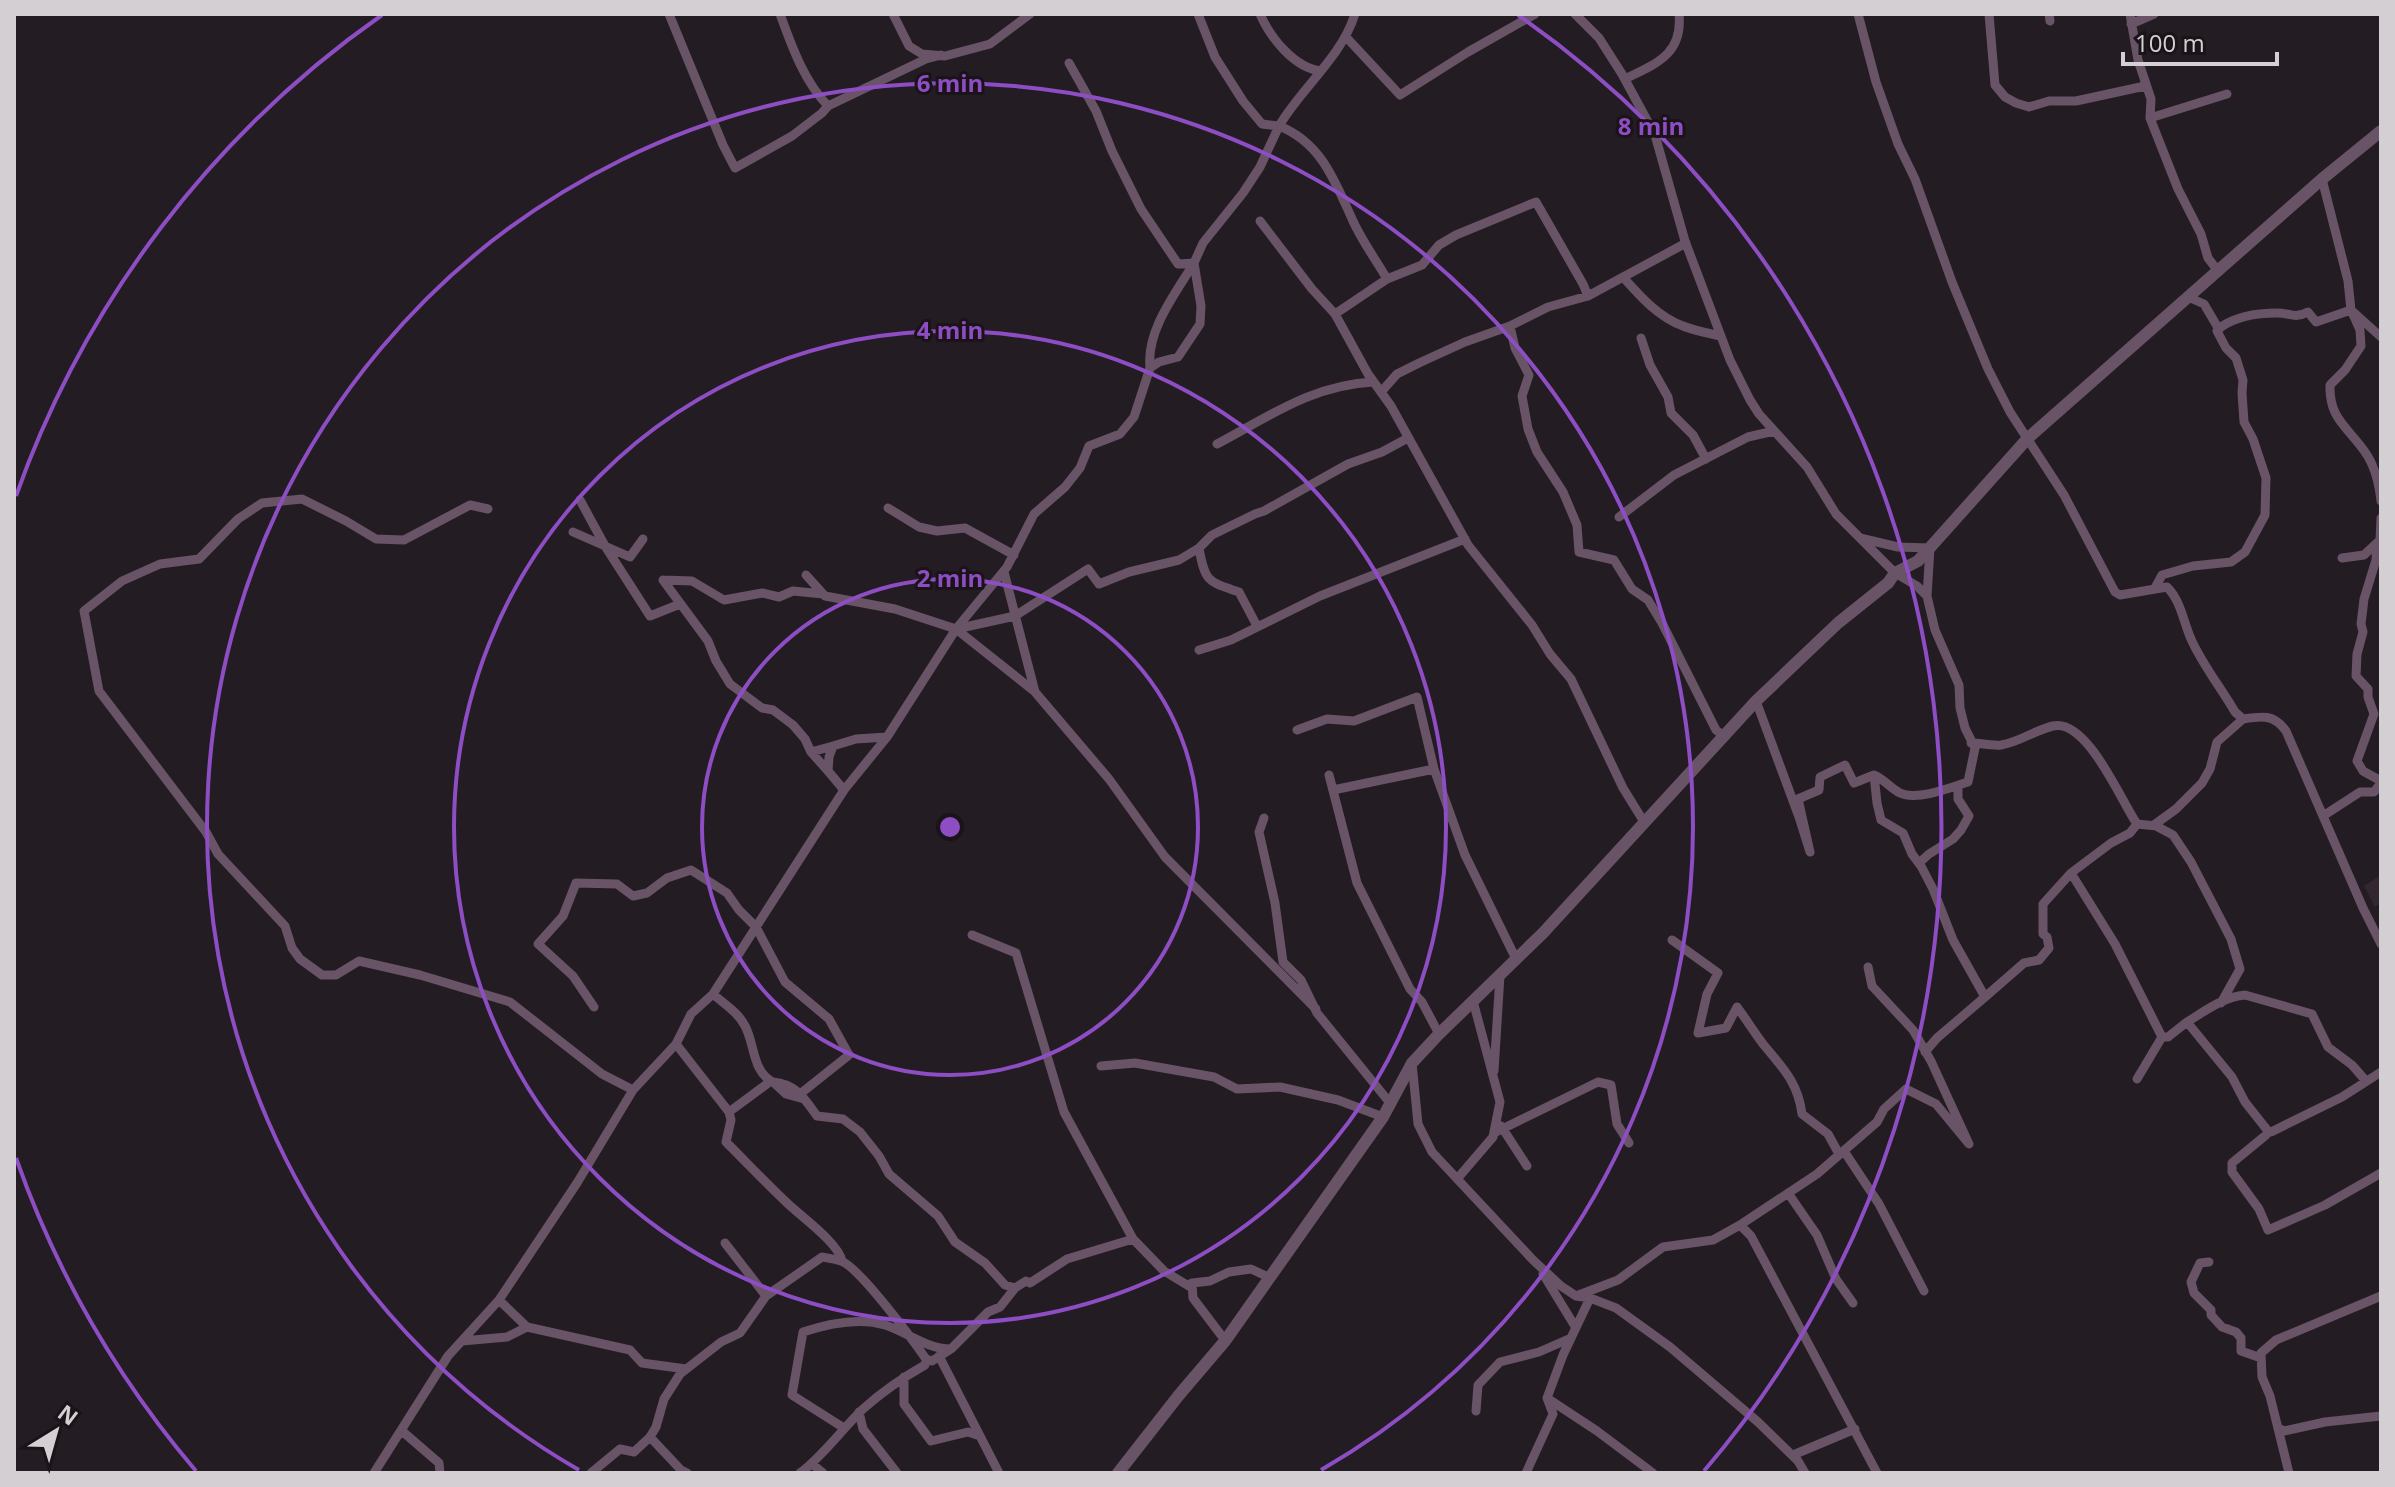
<svg xmlns="http://www.w3.org/2000/svg" width="2395" height="1487" font-family="'Open Sans',sans-serif">
  <rect width="100%" height="100%" fill="#231c22"/>
  <path fill="#322630" d="M2381,875V903L2375,907L2364,886Z"/>
  <g fill="none" stroke-linecap="round" stroke-linejoin="round">
    <path stroke="#695366" stroke-width="9" d="M669,14L723,145L735,168L792,136L822,113L828,106
      M780,14C792,47 804,81 828,106L926,59L941,55
      M893,14L909,46L922,54L945,56L990,44L1030,14
      M1198,14L1215,57L1243,101L1262,124L1279,126C1302,87 1341,58 1355,14
      M1260,14C1270,37 1294,68 1321,71
      M1575,14L1599,38L1622,74L1655,135L1685,241L1730,360L1750,400L1759,414L1807,467L1836,514L1895,573L1917,586L1927,596
      M1858,14L1876,82L1898,144L1915,179L1952,282L1988,369L2010,412L2064,495L2115,592L2120,595L2167,587C2181,601 2183,621 2191,639C2202,664 2221,688 2235,712L2243,719C2262,716 2274,714 2286,731L2363,908L2381,944
      M1989,14L1995,85L2005,97L2016,103L2029,107L2049,101H2076L2145,86
      M2049,14L2050,21
      M2130,14L2138,60L2151,99L2150,118L2178,189L2201,234L2208,258L2218,271
      M2131,24L2154,14
      M1346,37L1400,95L1468,52L1535,14
      M1069,63L1096,111L1112,151L1141,209L1178,264L1194,263
      M1625,79C1655,64 1683,55 1679,14
      M2150,118L2227,94
      M2322,179L2348,281L2351,310L2360,330L2361,346L2345,370L2330,385C2329,419 2347,426 2365,452C2375,466 2379,483 2381,501
      M1623,277C1640,296 1658,317 1683,326C1695,331 1708,333 1721,336
      M1387,279L1422,265L1439,245L1456,235L1536,202L1583,284L1588,296L1548,307L1510,326L1515,348L1529,375L1522,396L1528,429L1537,452L1563,492L1577,525L1579,552L1614,560L1632,589L1648,600L1662,623L1716,730L1725,737
      M1588,296L1686,243
      M2188,297L2204,304L2217,326L2221,327C2237,316 2257,313 2277,313C2291,313 2294,319 2308,312L2316,322L2351,310L2381,337
      M1335,314L1368,374L1391,406L1468,545L1532,625L1550,654L1571,679L1623,788L1644,822
      M1641,338L1650,365L1668,397L1671,413L1693,435L1706,459
      M1150,368C1146,331 1175,294 1194,263
      M1381,392L1397,374L1419,363L1465,342L1510,326
      M1217,444C1270,416 1312,385 1374,382
      M580,500L605,546L650,616L680,604
      M888,508L919,527L937,531L965,528L1014,555
      M488,509L470,505L404,540L376,539L346,521L302,499L262,503L238,519L199,559L160,564L122,581L84,611L99,691L206,832L218,854L285,926L292,948L300,959L322,975H336L359,961L420,975L510,1002L602,1074L633,1090
      M1619,517L1674,475L1748,437L1774,431
      M573,532L630,557L643,539
      M2377,543L2376,560L2364,599L2361,624L2363,632L2357,654L2356,676L2368,689V697L2374,714L2357,761L2363,771L2381,781
      M1199,548C1205,583 1209,582 1239,592L1257,626
      M2342,558L2364,555L2380,540L2381,518
      M1004,572L1035,692L1109,779L1165,857L1316,1009
      M806,575L825,596L895,609L956,629L1007,567L1034,514L1065,487L1080,468L1089,446L1120,434L1134,417L1150,368L1159,362L1178,357L1200,324L1201,306L1194,263L1203,243L1243,193L1260,167L1279,126C1322,143 1335,182 1353,221C1362,241 1376,260 1387,279L1335,314L1312,289L1260,221
      M663,580L708,641L716,661L730,684L762,708L773,710L793,725L805,739L811,752
      M663,580L692,581L724,600L762,593L779,597L793,591L823,594
      M2155,588L2162,575L2193,566L2231,562L2245,552L2265,515L2266,478L2253,439L2244,422L2242,393L2243,380L2236,358L2226,348L2217,331L2221,327
      M956,629L1034,691
      M1199,650L1231,640L1320,596L1465,539
      M1756,701L1799,817L1810,852L1798,799L1819,790L1820,777L1845,765L1854,783L1874,775C1884,779 1890,788 1900,793C1917,801 1950,788 1968,782L1975,748L1965,728L1960,708L1959,685L1935,630L1927,596L1930,548L1898,547L1860,538
      M1297,730L1327,719L1354,721L1417,697L1434,769L1465,855L1516,959
      M1971,743C1980,743 1992,746 2001,745C2020,742 2035,730 2053,726C2087,718 2121,801 2137,824
      M828,771L811,752L833,746
      M1329,775L1357,883L1410,989L1422,1002L1439,1034
      M1874,775L1877,803L1881,820L1903,833L1912,854L1921,866L1933,889L1953,940L1985,997L1937,1038L1925,1052
      M844,790L828,771L829,757L833,746L856,739L887,737
      M1333,790L1434,769
      M2323,816L2360,792H2374L2381,783
      M1264,818L1259,832L1275,903L1283,962L1301,980L1317,1013L1390,1103
      M1919,863L1929,854L1953,839L1961,830L1969,816L1958,799V786
      M2071,873L2111,843L2130,833L2137,824L2157,826
      M972,935L1016,953L1064,1112L1133,1239
      M1672,940L1718,973L1707,994L1698,1033L1726,1028L1737,1007C1746,1019 1754,1032 1763,1044C1782,1067 1798,1082 1802,1114L1828,1134L1839,1154
      M713,994C724,1004 738,1012 745,1026C755,1044 752,1072 773,1082
      M1985,997L2024,963L2039,960L2049,948L2047,937L2043,934V904L2071,873L2115,944L2162,1037L2137,1079
      M2221,1003L2240,969L2231,939L2191,862L2173,835L2154,825L2176,809L2202,783L2210,769L2217,742L2243,719
      M594,1007L573,976L538,944L563,916L576,883L617,884L633,896L647,893L667,878L691,870L727,893L739,910L756,927L785,982L829,1019L849,1055L800,1094
      M2187,1022C2205,1011 2223,997 2245,995L2312,1014L2328,1047L2352,1065L2366,1081
      M2162,1037H2168L2187,1022L2232,1077L2245,1102L2268,1131L2266,1135L2232,1163V1172L2259,1209L2268,1230L2325,1205L2381,1173
      M676,1044L729,1112L771,1081
      M1412,1063L1418,1124L1432,1152L1533,1260L1561,1286L1576,1296L1590,1298L1616,1308L1670,1347L1758,1422L1798,1461L1805,1473
      M1101,1066L1135,1063L1214,1077L1237,1089L1280,1087L1338,1100L1383,1117
      M1494,1071L1500,975
      M804,1099L786,1094L773,1082C796,1084 804,1098 817,1116L843,1119L860,1132L879,1156L889,1174L938,1216L955,1242L985,1263L1005,1285L1015,1288L1026,1281L1030,1283L1067,1259L1133,1239L1164,1271L1192,1288
      M729,1112L731,1120L726,1142C746,1162 765,1182 785,1201C800,1216 838,1242 842,1261
      M1501,1126L1527,1166
      M2268,1131L2271,1132L2342,1097L2381,1072
      M1494,1133L1598,1082L1611,1085L1617,1124L1629,1143
      M1844,1151L1879,1204L1924,1291
      M1457,1179L1493,1137L1500,1102L1473,1001
      M1788,1193L1817,1235L1836,1279L1853,1303
      M1740,1225L1751,1236L1877,1473
      M725,1243L766,1296
      M2209,1262L2200,1263L2191,1282L2194,1293L2211,1310V1315L2222,1327L2236,1332L2241,1338V1351L2261,1358
      M1543,1274L1576,1328
      M1576,1296L1618,1280L1663,1247L1713,1240L1740,1225L1817,1174L1877,1122L1884,1109L1906,1089L1936,1104L1969,1144L1931,1061L1913,1030L1872,986L1868,967
      M499,1300L527,1327L630,1350L642,1363L686,1369
      M1221,1335L1193,1298L1192,1283L1210,1281L1229,1272L1251,1269L1264,1275
      M462,1341L507,1337L527,1327
      M939,1356L999,1473
      M904,1377V1404L931,1441L968,1432L980,1436
      M1547,1398L1597,1431L1653,1473
      M1476,1411L1478,1385L1500,1362L1539,1352L1571,1338
      M859,1412L863,1429L897,1473
      M844,1428L792,1395L803,1332C827,1324 859,1317 885,1325C907,1332 926,1349 951,1349
      M2278,1428L2284,1431L2325,1422L2381,1416
      M402,1431L439,1463L440,1473
      M1793,1455L1855,1429
      M812,1464L823,1473
      M374,1473L448,1356L499,1300L577,1183L633,1090L676,1044L691,1014L713,994L844,790L887,737L956,629L1015,616L1088,569L1099,584L1129,572L1179,560L1199,548L1212,535L1255,514L1264,511L1348,464L1382,452L1408,438
      M591,1473L620,1449L634,1452L650,1437
      M687,1473L681,1470L650,1437L656,1427L664,1399L680,1374L721,1342L740,1333L766,1296L822,1257C828,1258 835,1259 841,1261C859,1267 913,1340 926,1359L932,1361L951,1349L988,1312L1000,1307L1015,1288
      M800,1473C822,1457 842,1429 863,1409C882,1392 902,1378 925,1365L926,1359
      M1526,1473L1553,1414L1547,1398L1563,1355L1590,1298
      M2289,1473L2270,1396L2262,1377L2261,1353L2276,1340L2381,1296"/>
    <path stroke="#695366" stroke-width="12" d="M1118,1473L1179,1395L1225,1341L1383,1117L1412,1063L1439,1034L1543,933L1756,701L1838,623L1888,583L1895,573L1918,561L2028,438L2322,179L2381,131"/>
  </g>
  <g fill="none" stroke="#8d4dc3" stroke-width="4">
    <circle cx="950" cy="827" r="248"/>
    <circle cx="950" cy="827" r="496"/>
    <path d="M579 1470A743 743 0 1 1 1321 1470"/>
    <path d="M196 1471A991 991 0 0 1 16 1158M16 496A991 991 0 0 1 382 15M1518 15A991 991 0 0 1 1704 1471"/>
  </g>
  <circle cx="950" cy="827" r="12" fill="#8d4dc3" stroke="#1a1318" stroke-width="4"/>
  <g font-size="24" text-anchor="middle" font-weight="bold" fill="#8d4dc3" stroke="#1a1318" stroke-width="6" stroke-linejoin="round" paint-order="stroke">
    <text x="950" y="92">6 min</text>
    <text x="1651" y="135">8 min</text>
    <text x="950" y="339">4 min</text>
    <text x="950" y="587">2 min</text>
  </g>
  <rect width="2395" height="1487" fill="none" stroke="#d4cfd3" stroke-width="32"/>
  <g transform="translate(56 1431) rotate(37)" stroke="#1a1318" stroke-width="6" paint-order="stroke">
  <path d="M0-6L14 30L0 20L-14 30Z" fill="#d4cfd3"/>
  <text y="-12" font-size="22" font-weight="bold" text-anchor="middle" fill="#d4cfd3">N</text>
  </g>
  <path d="M2123 52v12h154v-12" fill="none" stroke="#d4cfd3" stroke-width="4"/>
  <text x="2135" y="52" font-size="24" fill="#d4cfd3" stroke="#1a1318" stroke-width="6" paint-order="stroke">100 m</text>
</svg>
